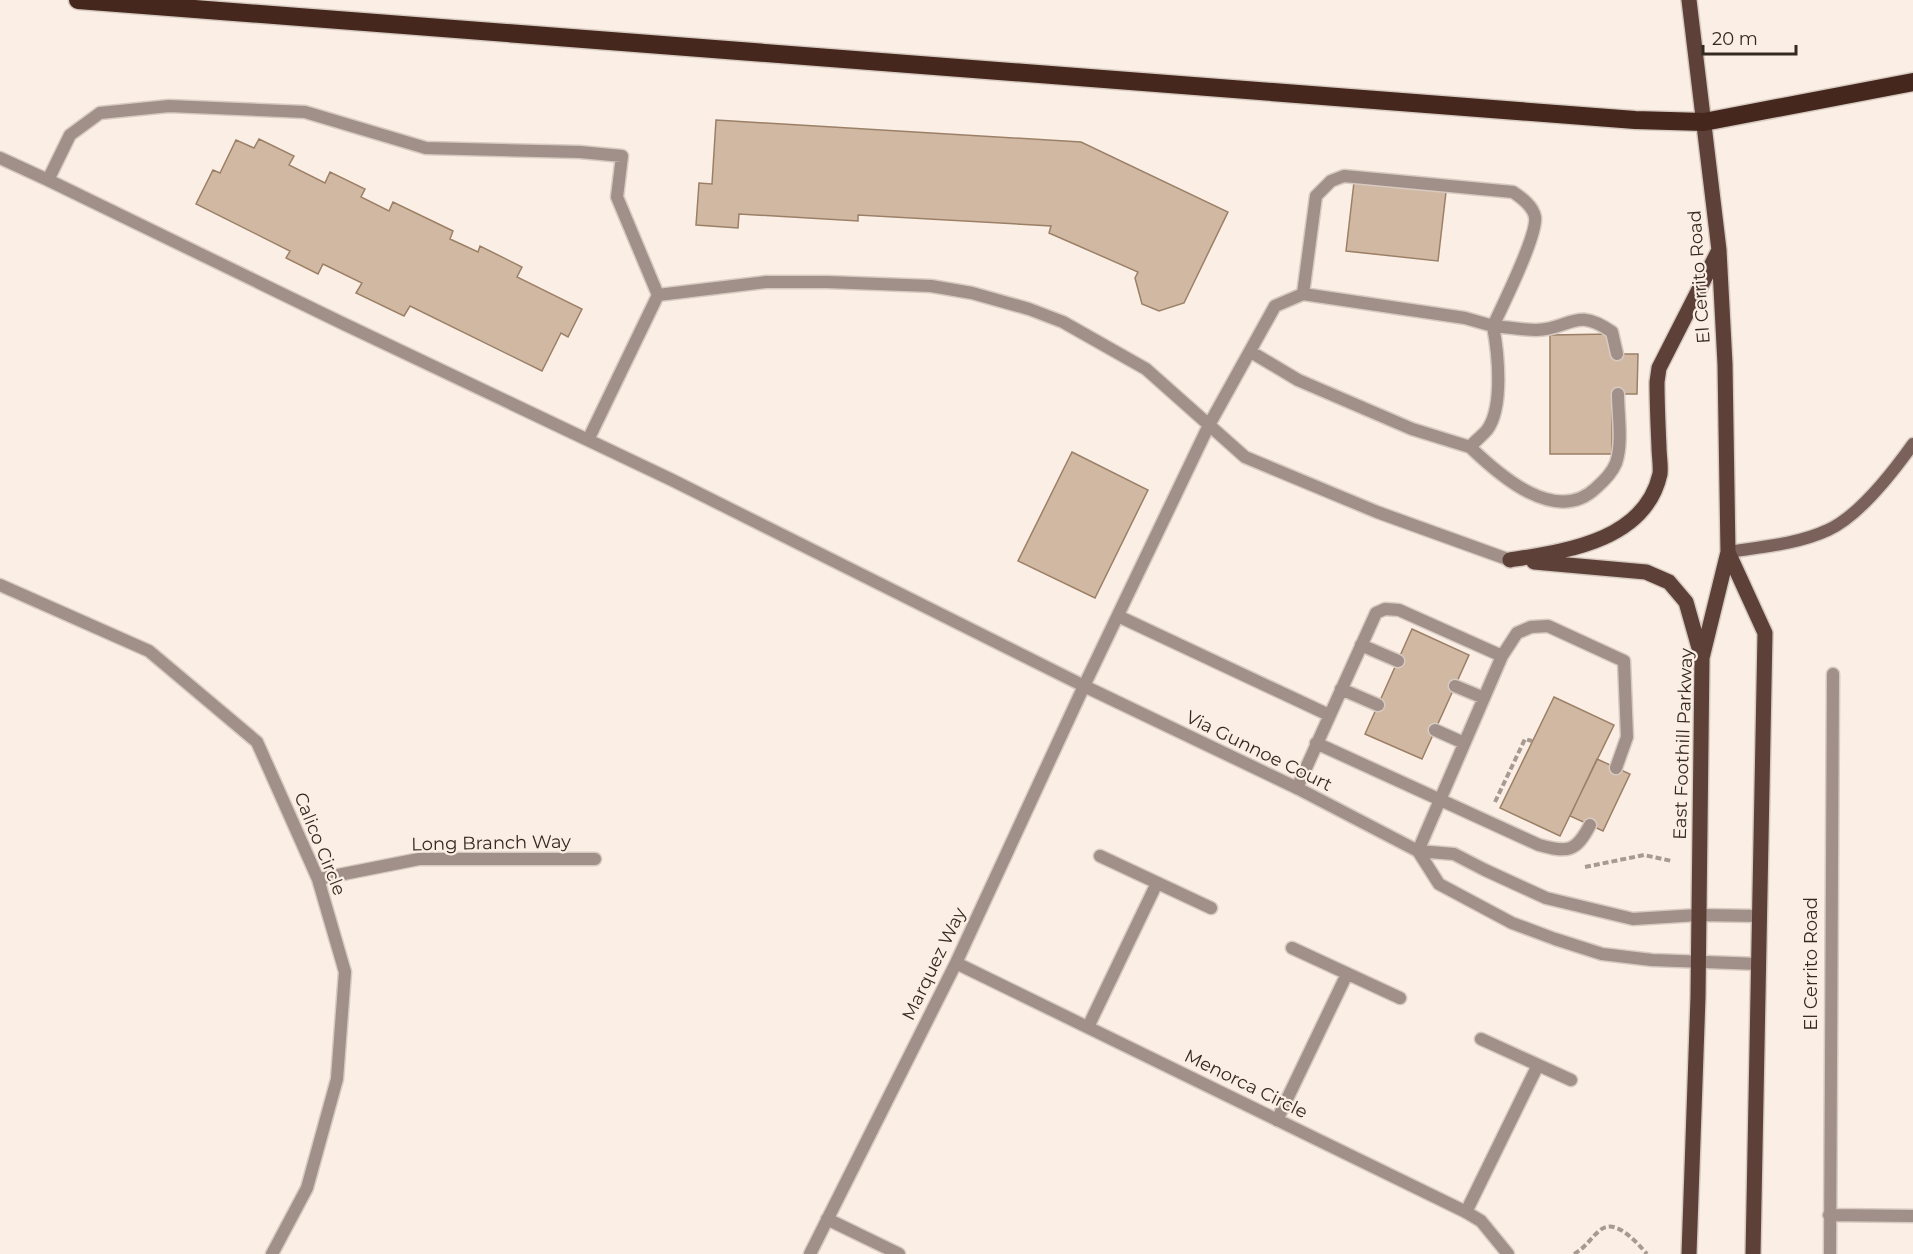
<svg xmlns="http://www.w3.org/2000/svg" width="1913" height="1254" font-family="Montserrat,sans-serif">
  <rect width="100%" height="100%" fill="#fbeee4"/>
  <path fill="#d1b8a3" stroke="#9b8067" stroke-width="1.5" d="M716,120L1081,142L1228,212L1184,303L1159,311L1142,304L1135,278L1138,272L1049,233L1051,226L858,215V221L739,214L738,228L696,225L699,183L712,184Z
    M259,139L294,156L289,165L325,183L330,172L365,189L361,197L389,211L393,202L453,231L450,239L478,252L480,246L522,267L517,277L582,309L568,337L561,333L542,371L410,306L404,316L356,293L362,283L323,264L318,274L286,258L290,251L196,204L213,170L220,173L236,140L254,148Z
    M1354,182L1446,192L1438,261L1346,251Z
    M1612,334V354H1638L1637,394H1612V454H1550V335Z
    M1072,452L1148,490L1095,598L1018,561Z
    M1412,629L1469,655L1422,759L1365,734Z
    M1554,697L1614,725L1560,836L1500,808Z
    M1597,759L1630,774L1603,831L1570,816Z"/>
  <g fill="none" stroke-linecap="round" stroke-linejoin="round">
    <defs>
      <path id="service" d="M0,158L48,180
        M1303,294L1316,196L1331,181L1344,176L1513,192C1522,198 1533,206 1535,217C1538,234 1502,307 1493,326C1507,327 1522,330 1536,330C1571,329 1575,306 1612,332L1617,354
        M1251,352L1298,380L1412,429L1470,447C1475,441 1482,436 1487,430C1504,407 1498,352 1493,326L1465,318L1303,294L1275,306L1209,425L1146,369L1063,322L1029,309L972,293L931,286L827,282H766L658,295L617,197L622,156L580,152L426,148L305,112L169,106L100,113L70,135L48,180L344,324L672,480L1084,686L1209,425L1245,457L1377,512L1510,560
        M588,440L658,295
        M1470,447C1499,475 1556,526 1596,488C1604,481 1612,473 1616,463C1623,443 1618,415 1618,394
        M1118,616L1329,715
        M1361,645L1398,661
        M1455,686L1484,698
        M1341,689L1378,705
        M1435,730L1464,743
        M1316,743L1539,845C1568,853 1576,852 1590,825
        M1297,788L1376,613L1385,609L1399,610L1502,656
        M1418,851L1502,656L1517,633L1531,627L1548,626L1624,661L1627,737L1616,768
        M1100,856L1211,908
        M1292,948L1400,998
        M1088,1027L1157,883
        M1481,1039L1571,1080
        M1277,1120L1347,974
        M1466,1212L1538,1065"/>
      <path id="minor" d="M0,585L149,651L257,742L318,879L345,972L337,1079L307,1188L272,1254
        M1418,851L1439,884L1512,923L1555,939L1602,954L1652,960L1759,964
        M318,879L419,859H595
        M956,963L1466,1212L1481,1221L1508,1254
        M1829,1215L1913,1216
        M827,1219L899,1254
        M810,1254L956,963L1084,686L1297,788L1418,851L1454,854L1485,870L1546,898L1633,919L1698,915L1760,916
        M1830,1254L1833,674"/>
      <path id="secondary" d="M1728,552C1761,547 1798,544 1828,530C1859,516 1893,472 1913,444"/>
      <path id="primary" d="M1689,0L1719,250L1725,364L1728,552L1702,658L1698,997L1689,1254
        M1728,552L1765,633L1753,1254
        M1510,560C1566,551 1645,541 1660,474C1661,466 1659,455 1659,447C1658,425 1657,404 1657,382L1659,368L1719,250
        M1534,562L1646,572L1669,582L1686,602L1701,655"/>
      <path id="motorway" d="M78,0L1635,120L1704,122L1913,82"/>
    </defs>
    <use href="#service" stroke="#d7cbc1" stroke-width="15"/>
    <use href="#minor" stroke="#d7cbc1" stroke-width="15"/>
    <use href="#secondary" stroke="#d7cbc1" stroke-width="15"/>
    <use href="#primary" stroke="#d7cbc1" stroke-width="18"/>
    <use href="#motorway" stroke="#d7cbc1" stroke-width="21"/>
    <path stroke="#a79b91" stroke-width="4" stroke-dasharray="6 3" stroke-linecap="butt" d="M1495,802L1525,739L1532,741
      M1585,867L1644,855L1672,861
      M1574,1254C1585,1248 1590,1239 1599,1231C1615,1216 1637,1243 1647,1254"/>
    <use href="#service" stroke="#a18f8a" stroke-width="12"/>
    <use href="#minor" stroke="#a18f8a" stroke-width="12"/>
    <use href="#secondary" stroke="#7a615a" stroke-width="12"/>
    <use href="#primary" stroke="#5d4139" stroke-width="15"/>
    <use href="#motorway" stroke="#45271e" stroke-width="18"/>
  </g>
  <g text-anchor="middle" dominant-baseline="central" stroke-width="4.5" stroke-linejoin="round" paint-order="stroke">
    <g font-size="18" fill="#352a1f" stroke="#fbeee4">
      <text transform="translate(1699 277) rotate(-94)">El Cerrito Road</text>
      <text transform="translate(1683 744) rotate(-88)">East Foothill Parkway</text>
      <text transform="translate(1259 751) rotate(26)">Via Gunnoe Court</text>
      <text transform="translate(491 843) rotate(-1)">Long Branch Way</text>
      <text transform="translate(320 844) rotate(68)">Calico Circle</text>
      <text transform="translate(934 964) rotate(-64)">Marquez Way</text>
      <text transform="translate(1811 964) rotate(-90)">El Cerrito Road</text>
      <text transform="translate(1246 1084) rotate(26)">Menorca Circle</text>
    </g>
  </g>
  <path d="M1703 45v9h93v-9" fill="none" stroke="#352a1f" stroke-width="3"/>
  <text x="1712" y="45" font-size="18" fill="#352a1f" stroke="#fbeee4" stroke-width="4.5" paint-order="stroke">20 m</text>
</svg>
